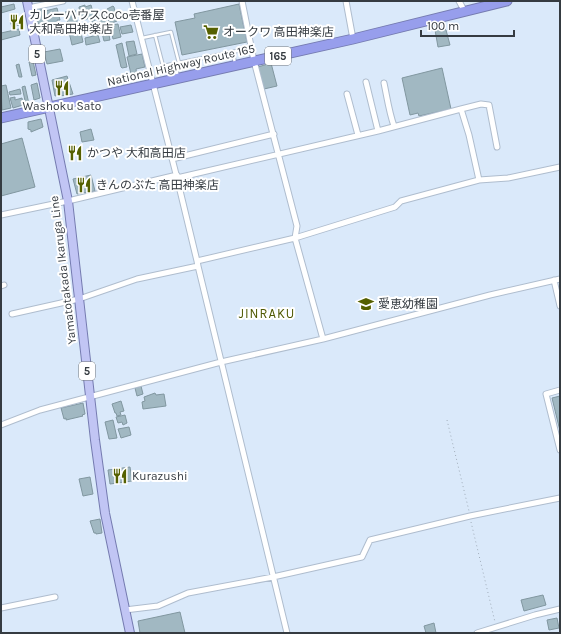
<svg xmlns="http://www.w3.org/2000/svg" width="561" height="634" font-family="Karla,'Noto Sans JP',sans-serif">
  <rect width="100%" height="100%" fill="#dae9fa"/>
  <path fill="#a1b8c2" stroke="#8197a0" d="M14,4L15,9L1,13V7Z
    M239,4L247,42L182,55L175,22L195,18L194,14Z
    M85,5V7L91,5L94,16H91V18L82,20L81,15H80L79,7Z
    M113,6L114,7L117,21L109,24L107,9Z
    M57,8L60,20H57L58,24L52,25L53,28H47L48,32L41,34L35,11L44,9L45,11Z
    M75,10L78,26H75L76,29L80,28L83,42L72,45L69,32L68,33L66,27H69L65,12Z
    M105,15L110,40L104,41L98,16Z
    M22,17L23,24L12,27L10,20Z
    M92,17H94L97,30L85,33L83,27L92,25Z
    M118,24L121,37L113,39L111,29H113L112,25Z
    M131,25L133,32L122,34L120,27Z
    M442,28L446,30L450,45L438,47L435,30Z
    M19,29L20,35L1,40V33Z
    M98,35L100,42L86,45L85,38Z
    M134,41L137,54L129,56L126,42Z
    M122,43L127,67L122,68L121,67L116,45Z
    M60,49L63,61L47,64L44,52Z
    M142,54L145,67L136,69L137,77L132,78L127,57Z
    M33,61L36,75L32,76L29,62Z
    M271,63L277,86L264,89L258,67Z
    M19,64L22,77H19L16,65Z
    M442,68L451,109L419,116L418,113L410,115L402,78Z
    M67,76L73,94L60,96V95L55,96L52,80Z
    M37,83L40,98L34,100L31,85Z
    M6,85L11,108L2,110L1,86Z
    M25,86L29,104L26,105L22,87Z
    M20,89L21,94L10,95L9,92Z
    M15,97V100L22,98L23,105L13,108L10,98Z
    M41,119L43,127L31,132V130L28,129V122Z
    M91,129L94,140L82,142L80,132Z
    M22,138L35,187L1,196V144Z
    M91,175L95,191L77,194L73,179Z
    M141,386L143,394L137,396L135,388Z
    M155,393L156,395L164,394L166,406L143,409L142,402L145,401L144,397Z
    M560,396V431L552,398Z
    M121,401L124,411L120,412L121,415L117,416L116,413H115L112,404Z
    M83,403L85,414L82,415L83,416L66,420V418L64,419L61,408Z
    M125,415L127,423L123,425L122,422L118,423L116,417Z
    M113,420L117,438L109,439L105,422Z
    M129,427L131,435L121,438L118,429Z
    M130,467L132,481L110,484L108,470Z
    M90,477L93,494L83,496L79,479Z
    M100,519L102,533L96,534V533H94L90,521Z
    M543,595L546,605L524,611L521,600Z
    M180,612L185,633H140L138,621Z
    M557,618L559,628L549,630L547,620Z
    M434,623L436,633H426L424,626Z"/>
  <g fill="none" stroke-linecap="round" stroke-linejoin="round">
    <defs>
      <path id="lane" d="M155,35L163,66L233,52L235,64
        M142,38L171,32L179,63
        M233,52L244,49
        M175,64L178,77"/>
      <path id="street" d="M132,1L177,178L197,261
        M242,1L254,61L297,226L295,238L323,339
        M346,1L353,39
        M459,1L465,12
        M28,8L63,1
        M366,82L378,131
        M384,83C387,97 389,112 394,126
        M347,94L358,135
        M461,109L481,104L489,105L497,147
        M172,159L274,134
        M177,178L378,131L461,109L469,135L479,180
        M1,215L68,201L177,175
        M198,266L287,633
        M554,280L560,306
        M1,286L4,285
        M12,314L79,299L137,279L198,266L197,261L295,238L395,207L401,201L479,180L508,178L560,167
        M560,390L546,394L560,450
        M1,425L40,410L221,362L323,339L490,295L560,279
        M1,608L55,597
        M125,610L158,606L188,593L273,577L362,557L370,540L470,516L560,498
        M477,633L535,615L560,609"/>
      <path id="primary" d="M27,1L68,201L95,440L105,513L130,633"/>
      <path id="highway" d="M1,118L353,39L507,1"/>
    </defs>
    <use href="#lane" stroke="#afbdce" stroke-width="4.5"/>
    <use href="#street" stroke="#afbdce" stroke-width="7"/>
    <use href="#primary" stroke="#757bb0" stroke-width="10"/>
    <use href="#highway" stroke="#757bb0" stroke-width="11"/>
    <path stroke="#a0acb9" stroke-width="1" stroke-dasharray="1 3" stroke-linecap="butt" d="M447,420L469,511
      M471,522L495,622"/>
    <use href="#lane" stroke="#fff" stroke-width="2.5"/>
    <use href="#street" stroke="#fff" stroke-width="5"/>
    <use href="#primary" stroke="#c1c5f4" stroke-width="8"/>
    <use href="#highway" stroke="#979eec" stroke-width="9"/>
  </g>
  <defs>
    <symbol id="restaurant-bare" viewBox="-9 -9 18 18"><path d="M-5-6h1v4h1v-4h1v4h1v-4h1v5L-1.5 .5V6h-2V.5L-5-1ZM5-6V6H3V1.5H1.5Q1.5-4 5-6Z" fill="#556000" stroke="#fff" stroke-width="2.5" paint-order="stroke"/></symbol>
    <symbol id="supermarket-bare" viewBox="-9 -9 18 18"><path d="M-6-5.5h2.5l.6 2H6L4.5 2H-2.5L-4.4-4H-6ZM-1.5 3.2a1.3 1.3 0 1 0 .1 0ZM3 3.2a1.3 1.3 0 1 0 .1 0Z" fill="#556000" stroke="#fff" stroke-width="2.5" paint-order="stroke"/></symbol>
    <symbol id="school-bare" viewBox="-9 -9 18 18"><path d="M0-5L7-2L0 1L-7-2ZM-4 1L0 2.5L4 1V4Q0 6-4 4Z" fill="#556000" stroke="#fff" stroke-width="2.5" paint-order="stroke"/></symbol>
  </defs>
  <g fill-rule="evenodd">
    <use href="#restaurant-bare" x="6" y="11" width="22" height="22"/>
    <use href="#supermarket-bare" x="200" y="21" width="22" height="22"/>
    <use href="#restaurant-bare" x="51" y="77" width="22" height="22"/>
    <use href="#restaurant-bare" x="64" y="142" width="22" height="22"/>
    <use href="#restaurant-bare" x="73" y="174" width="22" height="22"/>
    <use href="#school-bare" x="355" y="293" width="22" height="22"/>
    <use href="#restaurant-bare" x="109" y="465" width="22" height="22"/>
  </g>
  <g text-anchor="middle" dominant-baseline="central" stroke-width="4" stroke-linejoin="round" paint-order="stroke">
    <g fill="#fff" stroke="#72767a" stroke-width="1">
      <rect x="29" y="45" width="16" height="18" rx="3"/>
      <rect x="265" y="47" width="26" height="18" rx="3"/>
      <rect x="79" y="362" width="16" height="18" rx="3"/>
    </g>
    <g font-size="11" font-weight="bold" fill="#353b41">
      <text x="37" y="54">5</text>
      <text x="278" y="56">165</text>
      <text x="87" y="371">5</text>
    </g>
    <g font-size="12" fill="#353b41" stroke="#fff" text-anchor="start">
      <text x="29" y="15">カレーハウスCoCo壱番屋<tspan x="29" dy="14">大和高田神楽店</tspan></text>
      <text x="223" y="32">オークワ 高田神楽店</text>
      <text x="62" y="106" text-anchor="middle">Washoku Sato</text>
      <text x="87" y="153">かつや 大和高田店</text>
      <text x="96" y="185">きんのぶた 高田神楽店</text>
      <text x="378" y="304">愛恵幼稚園</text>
      <text x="132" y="476">Kurazushi</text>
    </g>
    <g font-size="12" fill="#353b41" stroke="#fff">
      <text transform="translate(181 65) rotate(-13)">National Highway Route 165</text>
      <text transform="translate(63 270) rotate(-97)">Yamatotakada Ikaruga Line</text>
    </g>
    <g font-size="13" letter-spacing="1" fill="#505a04" stroke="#fff">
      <text x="267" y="313">JINRAKU</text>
    </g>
  </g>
  <rect width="561" height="634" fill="none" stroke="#353b41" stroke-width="4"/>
  <path d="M421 30v6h93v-6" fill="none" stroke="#353b41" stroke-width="2"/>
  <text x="427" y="30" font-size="12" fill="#353b41" stroke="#ffffff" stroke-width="3" paint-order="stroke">100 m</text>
</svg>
